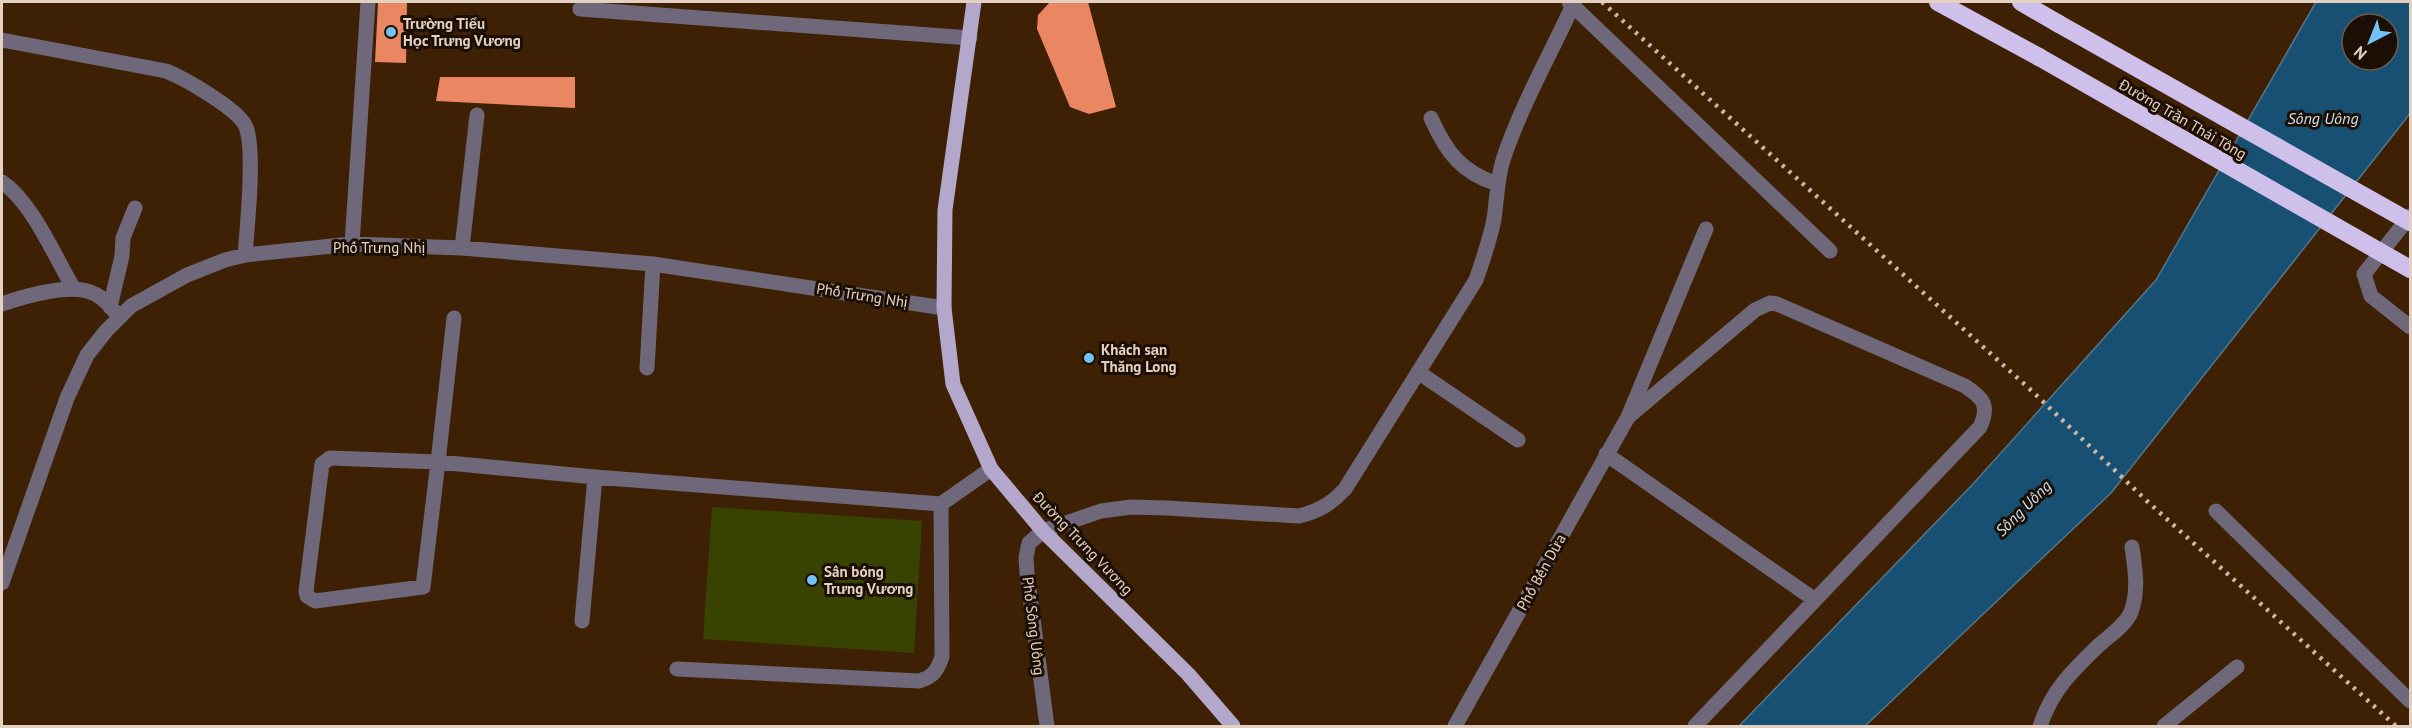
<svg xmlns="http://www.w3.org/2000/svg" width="2412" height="728" font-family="'PT Sans',sans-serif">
  <rect width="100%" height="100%" fill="#3e2104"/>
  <path fill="#384301" d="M712,507L922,521L914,653L703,639Z"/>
  <path fill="#175072" stroke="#54768a" stroke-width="1.5" fill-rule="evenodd" d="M2316,2H2410V113L2405,120L2111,493L1865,726H1739L1973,484L2156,280ZM2352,24H2388V60H2352Z"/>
  <path fill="#eb8662" d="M378,2H407L406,63L375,62Z
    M1050,2H1088L1116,107L1089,114L1070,107L1037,29L1038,15Z
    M440,77H575V108L436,101Z"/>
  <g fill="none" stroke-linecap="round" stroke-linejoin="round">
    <path stroke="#6e687a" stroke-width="15" d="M1569,2L1830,251
      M580,9L970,38
      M2,40L166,71C184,78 236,108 245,125C256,145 247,229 245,255
      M1431,118C1446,152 1461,172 1497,184
      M2,182C32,202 55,257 74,289
      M2410,216L2364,274L2371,296L2410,327
      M352,244L368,2
      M462,248L477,115
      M2,304C25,296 73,282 95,294C105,299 112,308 119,317
      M110,307L122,256L123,238L135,208
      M454,318L438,462L330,458L322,464L306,591L307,596L315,601L423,587L438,462L595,477L941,504
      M647,368L653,264
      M1418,372L1518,440
      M1628,417L1755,310L1770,303L1777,304L1965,386C1983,398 1990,405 1980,427L1695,726
      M1606,454L1815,600
      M2216,511L2410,701
      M2,583L67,398L87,355L106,331L131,306L187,275L225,260L245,255L352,244L462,248L653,264L944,308
      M582,621L595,477
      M677,669L919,681C933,677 937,671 942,657L941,504L991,469
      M1047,726L1027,573L1026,557L1029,543L1043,531L1101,511L1131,507L1167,508L1299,516C1319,511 1331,504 1345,489L1476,280C1483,260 1490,240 1494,219C1497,199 1497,179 1503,160C1520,108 1550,55 1573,5
      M1455,726L1628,417L1706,229
      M2040,726C2052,690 2072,671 2099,645C2109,636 2126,625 2131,612C2139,591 2135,568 2132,547
      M2164,726L2237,667"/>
    <path stroke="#b3a7cb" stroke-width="15" d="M974,2L945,210L944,308L953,384L991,469L1043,531L1188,674L1233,726"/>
    <path stroke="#cec0eb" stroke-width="18" d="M1938,2L2039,57
      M2021,2L2059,24"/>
    <path stroke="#cdb8a7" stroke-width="4.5" stroke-dasharray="3 6" stroke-linecap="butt" d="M1602,2L2033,392L2148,502L2396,726"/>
    <path stroke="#cec0eb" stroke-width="18" d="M2059,24L2410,222
      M2039,57L2410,269"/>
  </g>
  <g fill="#73c1f6" stroke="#1b0e04" stroke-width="2">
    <circle cx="391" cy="32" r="6"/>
    <circle cx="1089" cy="358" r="6"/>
    <circle cx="812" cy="580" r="6"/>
  </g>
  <g text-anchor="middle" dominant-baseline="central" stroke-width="6" stroke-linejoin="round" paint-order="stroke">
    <g font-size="15" font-weight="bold" fill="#e4d0c1" stroke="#1b0e04" text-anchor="start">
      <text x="403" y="23">Trường Tiểu<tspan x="403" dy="17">Học Trưng Vương</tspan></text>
      <text x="1101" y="349">Khách sạn<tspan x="1101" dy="17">Thăng Long</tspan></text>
      <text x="824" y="571">Sân bóng<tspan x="824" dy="17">Trưng Vương</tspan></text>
    </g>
    <g font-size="15" fill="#e4d0c1" stroke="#1b0e04">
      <text transform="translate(2183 119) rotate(30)">Đường Trần Thái Tông</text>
      <text x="379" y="247">Phố Trưng Nhị</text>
      <text transform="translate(862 295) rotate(9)">Phố Trưng Nhị</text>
      <text transform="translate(1083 543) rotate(46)">Đường Trưng Vương</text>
      <text transform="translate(1541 572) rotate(-61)">Phố Bến Dừa</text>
      <text transform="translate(1034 626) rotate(83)">Phố Sông Uông</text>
    </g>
    <g font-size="16" font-style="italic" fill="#cae0f1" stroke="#1b0e04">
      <text x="2323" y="118">Sông Uông</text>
      <text transform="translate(2023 508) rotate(-45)">Sông Uông</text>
    </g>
  </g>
  <rect width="2412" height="728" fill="none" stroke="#e4d0c1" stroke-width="6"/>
  <g transform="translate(2370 42) rotate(222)"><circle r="28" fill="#1b0e04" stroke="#6b5c50" stroke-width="1.5"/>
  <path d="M0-4.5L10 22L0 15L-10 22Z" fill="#73c1f6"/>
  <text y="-9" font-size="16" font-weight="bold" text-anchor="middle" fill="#e4d0c1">N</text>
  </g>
</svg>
